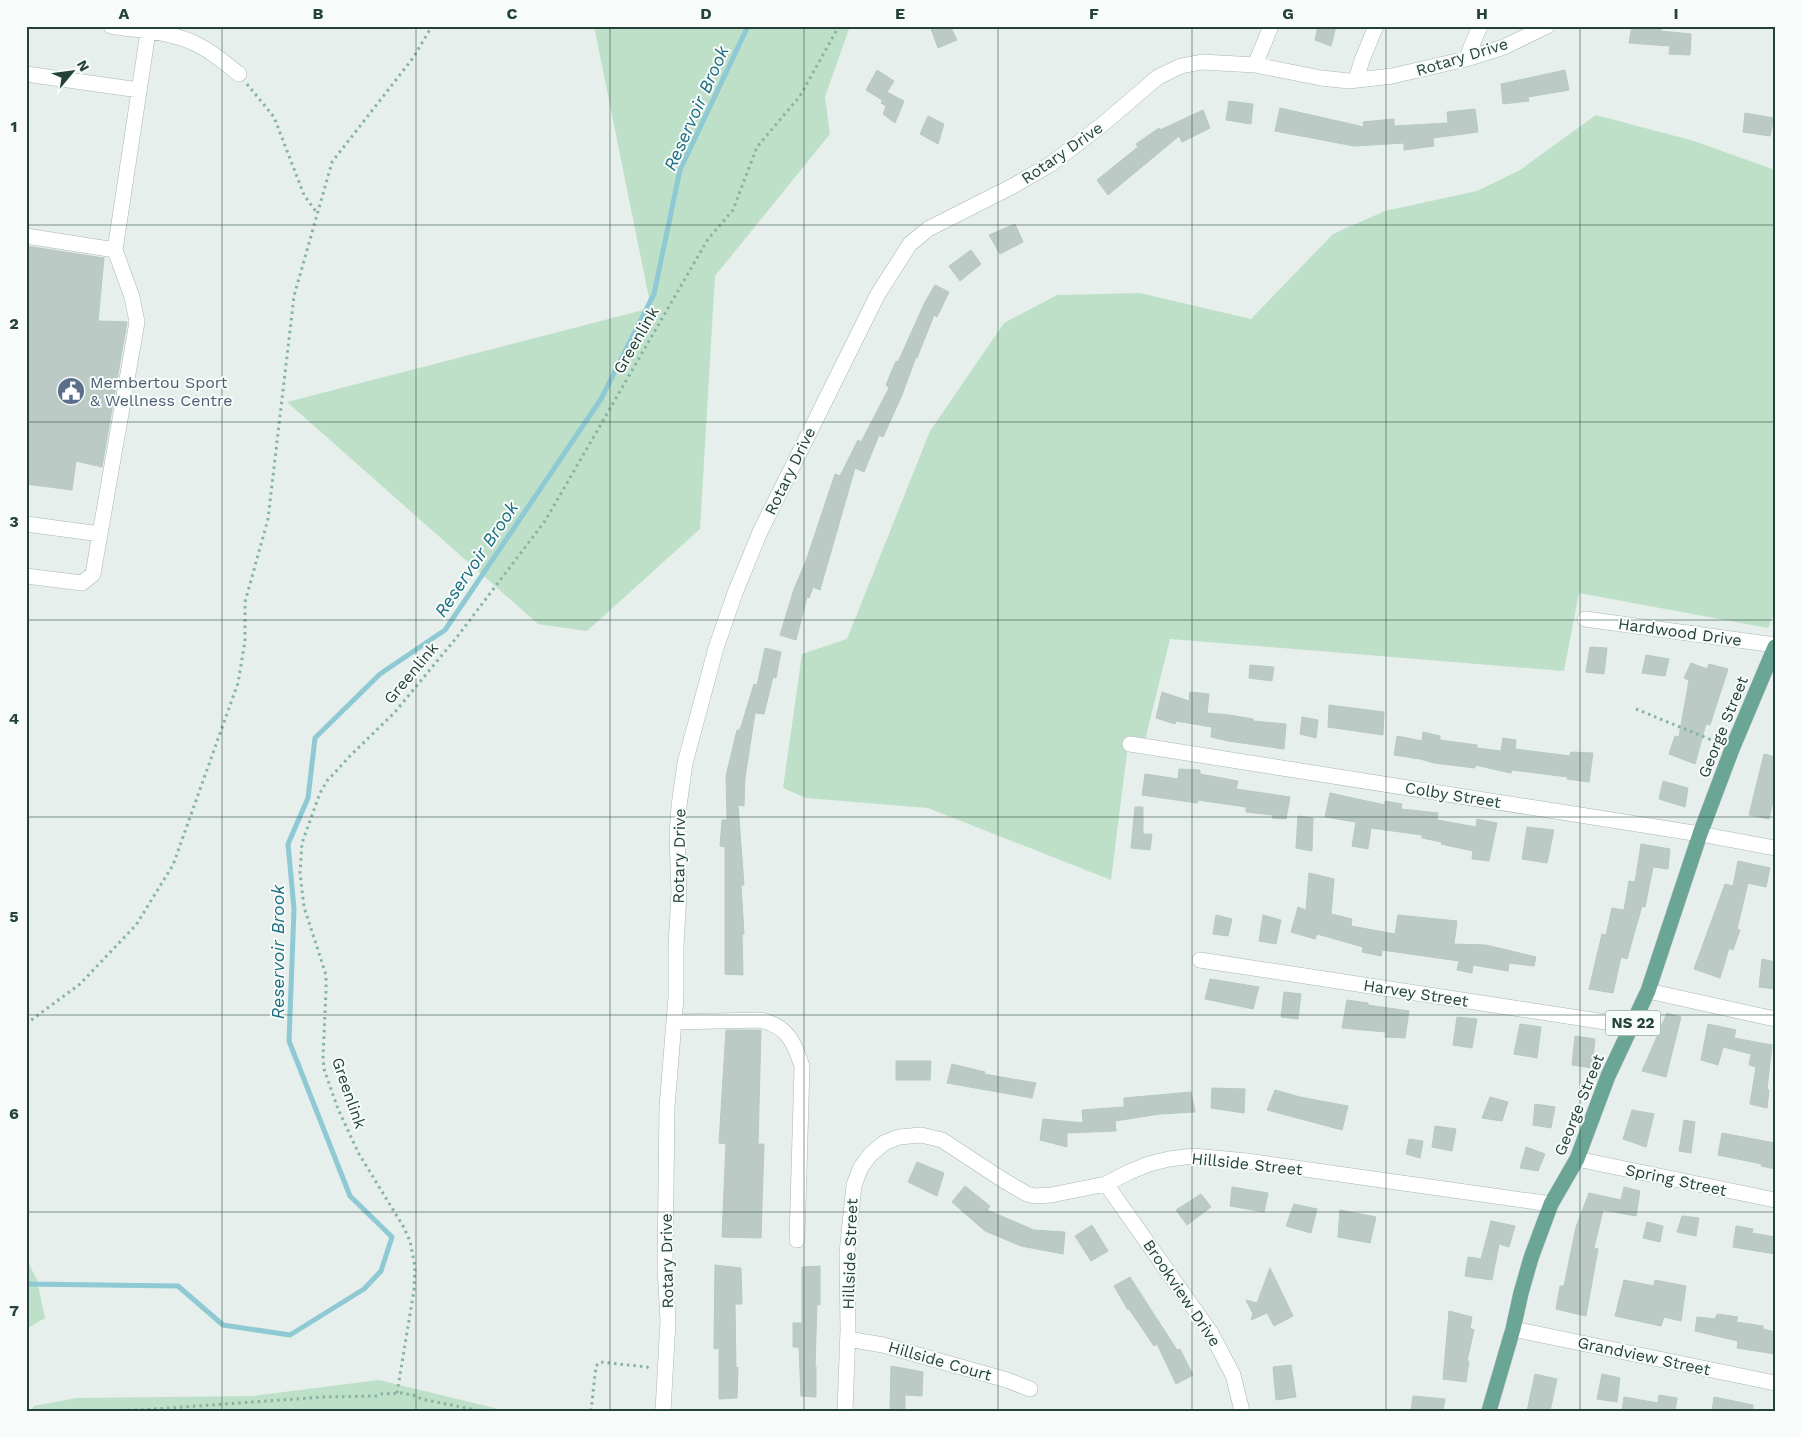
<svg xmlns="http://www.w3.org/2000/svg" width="1801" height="1437" font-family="'Work Sans',sans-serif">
  <rect width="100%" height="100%" fill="#e6efeb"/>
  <path fill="#bfe0c8" d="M594,26H850L825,97L830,134L715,276L700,529L587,631L538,624L287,402L651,308Z
    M1596,115L1694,141L1775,170V612L1768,628L1579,593L1564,671L1170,639L1145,740L1129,737L1111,880L928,808L806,798L783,788L802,654L847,639L930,431L1004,323L1057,295L1140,293L1251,319L1333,234L1385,211L1477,191L1520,170Z
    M26,1258L37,1280L45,1318L26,1329Z
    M379,1380L507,1411H31L34,1406L76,1398L253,1396Z"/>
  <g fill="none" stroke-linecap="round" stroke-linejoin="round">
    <path stroke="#8ec9d4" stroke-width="5" d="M26,1284L178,1286L223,1325L290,1335L364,1289L381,1271L392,1237L350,1196L289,1041L294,909L288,844L308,798L315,738L380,674L445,630L601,399L654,294L680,170L748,26"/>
  </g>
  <path fill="#bbcac4" stroke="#b8c9c2" d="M930,26H950L957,40L938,48Z
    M1318,26H1336L1331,46L1315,40Z
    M1632,26H1661V31L1691,34L1690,55L1669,54L1670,46L1629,43Z
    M877,70L894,81L882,100L866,90Z
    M1565,70L1569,90L1528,97L1529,101L1503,104L1501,84Z
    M887,92L904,101L895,123L883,114L886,106L881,103Z
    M1229,101L1253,104L1251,124L1226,120Z
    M1280,108L1364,127L1363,122L1394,119V126L1448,123L1447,112L1475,109L1478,132L1433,138L1434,146L1404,150V143L1354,146L1275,131Z
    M1203,110L1210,128L1182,142L1179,136L1108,195L1097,180L1138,147L1136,144L1159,128L1160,130Z
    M1745,113L1774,118L1770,136L1743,132Z
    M928,116L944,124L938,144L920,134Z
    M1015,224L1023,242L1000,254L989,235Z
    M26,246L104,258L98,321L127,322L102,467L76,461L72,490L26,484Z
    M971,250L981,264L960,281L949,266Z
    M935,285L949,292L937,317L934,315L917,358L916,357L902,395L883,437L879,435L864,472L855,468L820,590L813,587L809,598L807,597L796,640L780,635L794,589L806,561L835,474L840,476L858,440L861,442L889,388L886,385L896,361L898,362L925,302Z
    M1590,647L1607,648L1604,674L1586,672Z
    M765,648L781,652L776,678L773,677L764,714L755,713L745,778L744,806L738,805L744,885H741L744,934H742L743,975L725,974V847L720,846L722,820H727L726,776L737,730H740L754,684L757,685Z
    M1646,655L1669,659L1665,676L1642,673Z
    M1691,663L1707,669L1709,664L1728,669L1710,725L1706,724L1695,764L1669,754L1675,736L1679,737L1689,680L1684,678Z
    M1250,665L1274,667L1272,681L1249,678Z
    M1162,692L1189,701L1190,692L1209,694L1207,713L1229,715L1253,719V721L1286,724L1284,749L1228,741L1211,737L1212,727L1176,721L1175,724L1156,718Z
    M1329,705L1384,712L1383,735L1328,727Z
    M1302,717L1318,720L1316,738L1300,734Z
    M1423,732L1440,736V740L1477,745V748L1501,751L1503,738L1516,740L1515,749L1570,756L1571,752L1593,753L1589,782L1567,779L1568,777L1512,770L1511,773L1475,765V768L1434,763L1420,759L1394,755L1397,736L1422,741Z
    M1764,754L1775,757V792L1769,819L1749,815Z
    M1179,769L1200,770V774L1238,781L1236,789L1290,797L1286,819L1272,818L1273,815L1246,812V807L1198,800L1197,803L1142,795L1145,774L1178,779Z
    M1663,781L1688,788L1685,807L1659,799Z
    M1330,793L1385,805V801L1402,804L1401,809L1438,813L1437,820L1476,827L1477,819L1497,823L1489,861L1472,859L1473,851L1441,844L1442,842L1422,838V835L1371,828L1368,849L1352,846L1356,822L1325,817Z
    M1135,807H1143V834H1152L1150,850L1131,848Z
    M1298,816L1313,818L1312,851L1296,848Z
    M1527,827L1554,830L1547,863L1522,859Z
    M1641,844L1670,849L1668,869L1653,867L1645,907L1642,906L1627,959L1621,957L1613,993L1589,989L1602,934L1606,935L1612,908L1624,910L1629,881L1635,882Z
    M1738,861L1770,868L1766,887L1748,883L1737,929L1740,930L1733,950L1729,948L1720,978L1694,969L1725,884L1733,886Z
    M1309,873L1334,879L1331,914L1352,919L1351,926L1395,934L1398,915L1457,921L1454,944L1486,945L1536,957L1534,966L1509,963L1508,971L1473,965L1472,973L1457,970L1459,961L1382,950L1381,956L1362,952L1363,947L1317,934L1315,939L1291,932L1298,907L1306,910Z
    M1216,915L1232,919L1228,936L1213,934Z
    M1263,915L1281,920L1276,944L1259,941Z
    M1762,959L1775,962V989L1759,987Z
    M1210,979L1259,987L1253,1009L1205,999Z
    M1284,992L1301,994L1298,1019L1281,1017Z
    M1347,1000L1368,1003V1005L1409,1011L1405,1038L1385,1037L1386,1032L1342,1028Z
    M1667,1013L1681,1017L1666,1077L1642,1071Z
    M1457,1017L1477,1019L1472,1048L1453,1045Z
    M1520,1024L1541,1027L1537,1058L1514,1054Z
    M1708,1024L1736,1030L1734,1038L1772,1045L1767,1089L1769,1090L1767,1108L1750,1104L1756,1067L1749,1065L1751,1054L1723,1047L1718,1065L1701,1060Z
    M726,1030H761L758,1144H764L761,1238L722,1237L726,1144L719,1143Z
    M1575,1036L1595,1039L1592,1068L1572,1065Z
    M896,1061H931L930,1080H896Z
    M952,1064L985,1072L984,1074L1036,1083L1032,1098L947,1083Z
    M1212,1088L1245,1089L1244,1113L1211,1108Z
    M1275,1090L1300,1097L1348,1106L1342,1130L1267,1110Z
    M1191,1092L1195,1112L1160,1114L1115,1121L1116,1131L1067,1133V1147L1040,1140L1043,1119L1083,1123L1082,1110L1124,1107V1098Z
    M1490,1097L1508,1102L1502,1121L1482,1118Z
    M1535,1104L1555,1107L1551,1128L1533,1125Z
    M1632,1110L1654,1114L1646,1147L1623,1139Z
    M1684,1120L1695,1122L1691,1153L1679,1151Z
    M1435,1126L1456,1129L1452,1151L1432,1147Z
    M1722,1133L1775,1143V1169L1761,1166L1762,1164L1718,1155Z
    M1409,1139L1423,1141L1420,1158L1406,1154Z
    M1526,1147L1545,1154L1538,1171L1520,1168Z
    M917,1162L944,1173L937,1196L908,1182Z
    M965,1186L990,1206L987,1210L1034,1230L1065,1232L1063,1254L1021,1246L985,1231L952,1202Z
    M1232,1187L1268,1193L1264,1212L1230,1206Z
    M1624,1187L1640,1191L1636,1216L1603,1210L1594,1248L1598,1249L1586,1316L1556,1309L1560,1286H1564L1576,1227L1589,1193L1621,1200Z
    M1201,1194L1211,1207L1187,1225L1176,1210Z
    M1294,1204L1317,1209L1311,1233L1286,1226Z
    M1340,1210L1376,1217L1370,1243L1338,1237Z
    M1682,1216L1699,1218L1696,1236L1677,1232Z
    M1491,1221L1515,1226L1509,1247L1499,1244L1492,1280L1465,1276L1468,1257L1481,1259Z
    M1647,1222L1663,1226L1660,1242L1643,1238Z
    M1092,1225L1108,1251L1091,1261L1075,1236Z
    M1736,1226L1753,1229L1752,1233L1775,1237V1254L1733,1247Z
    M715,1265L741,1268L742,1304H735L736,1368L738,1367L737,1398L719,1399V1348L714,1349Z
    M820,1266V1305L817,1304L815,1366H816V1397L801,1396L799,1347H793V1323H802V1267Z
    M1270,1268L1293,1316L1274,1326L1267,1313L1251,1320L1253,1314L1246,1300L1257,1303Z
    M1130,1277L1177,1350L1180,1349L1193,1375L1176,1384L1157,1344L1154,1346L1129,1309L1128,1310L1114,1286Z
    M1624,1280L1654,1286L1655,1280L1686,1286L1681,1321L1664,1317L1661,1326L1615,1316Z
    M1449,1311L1472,1317L1470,1328L1474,1330L1467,1361H1469L1466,1382L1443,1379Z
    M1717,1314L1738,1317L1736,1322L1763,1326V1329L1775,1332V1354L1737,1348L1738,1341L1695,1331L1697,1317L1715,1319Z
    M1291,1365L1296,1397L1276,1400L1273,1367Z
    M891,1366L923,1372L922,1396L905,1395V1411H890Z
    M1535,1374L1557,1379L1550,1411H1527Z
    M1602,1374L1620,1378L1617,1402L1597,1399Z
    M1659,1395L1677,1398L1675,1411H1622L1624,1397L1658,1403Z
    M1413,1396L1445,1399L1443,1411H1411Z
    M1714,1397L1753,1405V1411H1712Z"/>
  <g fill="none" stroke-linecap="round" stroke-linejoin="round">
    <defs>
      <path id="minor" d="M111,26C139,31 172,31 198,45C213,52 226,64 239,74
        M1466,59L1480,26
        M1255,65L1271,26
        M26,74L139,90
        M1356,80L1362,60L1376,26
        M26,236L115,250
        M26,524L100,534
        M26,576L82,583L93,574L137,322L132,297L115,250L148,32
        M1585,619L1775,645
        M1130,744L1700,834L1775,848
        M1200,960L1632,1026
        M1648,991L1775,1019
        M674,1022L761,1020C788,1027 794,1042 802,1066L797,1240
        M1577,1159L1775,1200
        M1106,1184L1211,1333L1233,1375L1242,1411
        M1513,1329L1775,1383
        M848,1339L883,1345L1007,1380L1030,1389
        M663,1411L668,1321L665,1266L667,1107L676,997V946L679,893L677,835L679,806L685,763L716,648L735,593L760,532L878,294L910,244L928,229L1013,186L1051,164L1103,124L1158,77L1181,66L1202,62L1255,65L1321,78L1349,81L1392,76L1466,59L1504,47L1547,26
        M845,1411L848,1330L847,1253L854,1185L861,1167L870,1155L884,1143L899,1137L921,1135L942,1140L1003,1180L1027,1194L1035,1196L1051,1195L1106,1184L1129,1172L1149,1164L1169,1159L1193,1156L1247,1161L1551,1204"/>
      <path id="major" d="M1489,1411L1513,1329L1521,1293L1531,1258L1551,1204L1577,1159L1608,1076L1648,991L1700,834L1732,749L1775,647"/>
    </defs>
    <use href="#minor" stroke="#a8b8b2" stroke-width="16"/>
    <use href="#major" stroke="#c2cac8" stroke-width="16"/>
    <path stroke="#86b3a5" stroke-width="3" stroke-dasharray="2.5 4" stroke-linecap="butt" d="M247,84L274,117L304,195L317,213
      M1636,709L1719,743
      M26,1024L80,984L136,925L173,865L238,683L245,641V602L268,519L294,296L332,162L413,58L432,26
      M397,1393L414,1290L415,1267L410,1241L403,1226L359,1154L338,1109L324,1069L323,1057L326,991V975L304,907L300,873L302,843L320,793L327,781L350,756L395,712L457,637L545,521L708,239L733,210L757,147L800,96L839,26
      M76,1411L140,1410L324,1397L377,1396L381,1394L402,1393L417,1396L421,1399L481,1411
      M591,1411L596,1366L600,1362L647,1367L651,1369"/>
    <use href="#minor" stroke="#fff" stroke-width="15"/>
    <use href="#major" stroke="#6aa596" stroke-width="15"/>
  </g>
  <path fill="none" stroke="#24423a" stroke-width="1" stroke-opacity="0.55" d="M222,26V1411M416,26V1411M610,26V1411M804,26V1411M998,26V1411M1192,26V1411M1386,26V1411M1580,26V1411M26,225H1775M26,422H1775M26,620H1775M26,817H1775M26,1015H1775M26,1212H1775"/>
  <defs>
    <symbol id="civic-disc" viewBox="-11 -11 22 22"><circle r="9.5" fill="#5c6f8a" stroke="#f7fbf9"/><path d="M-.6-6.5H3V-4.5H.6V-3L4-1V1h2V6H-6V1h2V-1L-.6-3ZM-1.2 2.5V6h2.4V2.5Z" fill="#fff"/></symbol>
  </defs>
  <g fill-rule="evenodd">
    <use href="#civic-disc" x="55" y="375" width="32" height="32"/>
  </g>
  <g text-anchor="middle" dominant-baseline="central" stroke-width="4" stroke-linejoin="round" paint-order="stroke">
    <rect fill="#f7fbf9" stroke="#637a73" stroke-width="1" x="1605.5" y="1010.5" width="55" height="25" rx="4"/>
    <g font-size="15" font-weight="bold" fill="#24423a">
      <text x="1633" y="1023">NS 22</text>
    </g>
    <g font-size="16" fill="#24423a" stroke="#f7fbf9">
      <text transform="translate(1462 57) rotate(-17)">Rotary Drive</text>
      <text transform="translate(1062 153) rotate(-35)">Rotary Drive</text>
      <text transform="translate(636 340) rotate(-60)">Greenlink</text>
      <text transform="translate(790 471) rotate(-64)">Rotary Drive</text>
      <text transform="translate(1680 632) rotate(8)">Hardwood Drive</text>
      <text transform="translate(411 673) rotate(-50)">Greenlink</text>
      <text transform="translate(1723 727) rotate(-68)">George Street</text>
      <text transform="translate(1453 795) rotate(9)">Colby Street</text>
      <text transform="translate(679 856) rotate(-89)">Rotary Drive</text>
      <text transform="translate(1416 993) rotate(9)">Harvey Street</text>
      <text transform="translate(349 1093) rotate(71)">Greenlink</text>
      <text transform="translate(1579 1105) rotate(-68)">George Street</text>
      <text transform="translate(1247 1164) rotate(6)">Hillside Street</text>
      <text transform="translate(1676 1180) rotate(12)">Spring Street</text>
      <text transform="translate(850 1254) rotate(-88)">Hillside Street</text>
      <text transform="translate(667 1261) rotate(-91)">Rotary Drive</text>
      <text transform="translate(1182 1293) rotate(56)">Brookview Drive</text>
      <text transform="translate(1644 1356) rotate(12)">Grandview Street</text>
      <text transform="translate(940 1361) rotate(16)">Hillside Court</text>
    </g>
    <g font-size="16" fill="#4e5e75" stroke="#f7fbf9" text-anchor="start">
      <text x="90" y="382">Membertou Sport<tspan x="90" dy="18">&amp; Wellness Centre</tspan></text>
    </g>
    <g font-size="18" font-style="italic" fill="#1c6f80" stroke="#f7fbf9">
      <text transform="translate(696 108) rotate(-66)">Reservoir Brook</text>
      <text transform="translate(476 559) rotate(-56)">Reservoir Brook</text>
      <text transform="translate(277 952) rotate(-90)">Reservoir Brook</text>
    </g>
  </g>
  <rect width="1801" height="1437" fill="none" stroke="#f7fbf9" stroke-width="55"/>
  <g transform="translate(72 72) rotate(61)" stroke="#f7fbf9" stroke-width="4" paint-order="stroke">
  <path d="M0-4L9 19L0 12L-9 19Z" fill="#24423a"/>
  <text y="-8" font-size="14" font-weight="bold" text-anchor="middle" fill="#24423a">N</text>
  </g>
  <rect x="28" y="28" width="1746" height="1382" fill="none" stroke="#24423a" stroke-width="2"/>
  <g font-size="16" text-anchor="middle" font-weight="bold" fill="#24423a">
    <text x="124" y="19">A</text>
    <text x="318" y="19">B</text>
    <text x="512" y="19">C</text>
    <text x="706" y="19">D</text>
    <text x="900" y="19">E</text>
    <text x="1094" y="19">F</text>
    <text x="1288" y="19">G</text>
    <text x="1482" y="19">H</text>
    <text x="1676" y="19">I</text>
    <text x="14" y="132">1</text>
    <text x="14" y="329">2</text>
    <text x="14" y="527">3</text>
    <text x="14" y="724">4</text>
    <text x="14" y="922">5</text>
    <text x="14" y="1119">6</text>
    <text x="14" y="1316">7</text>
  </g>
</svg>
